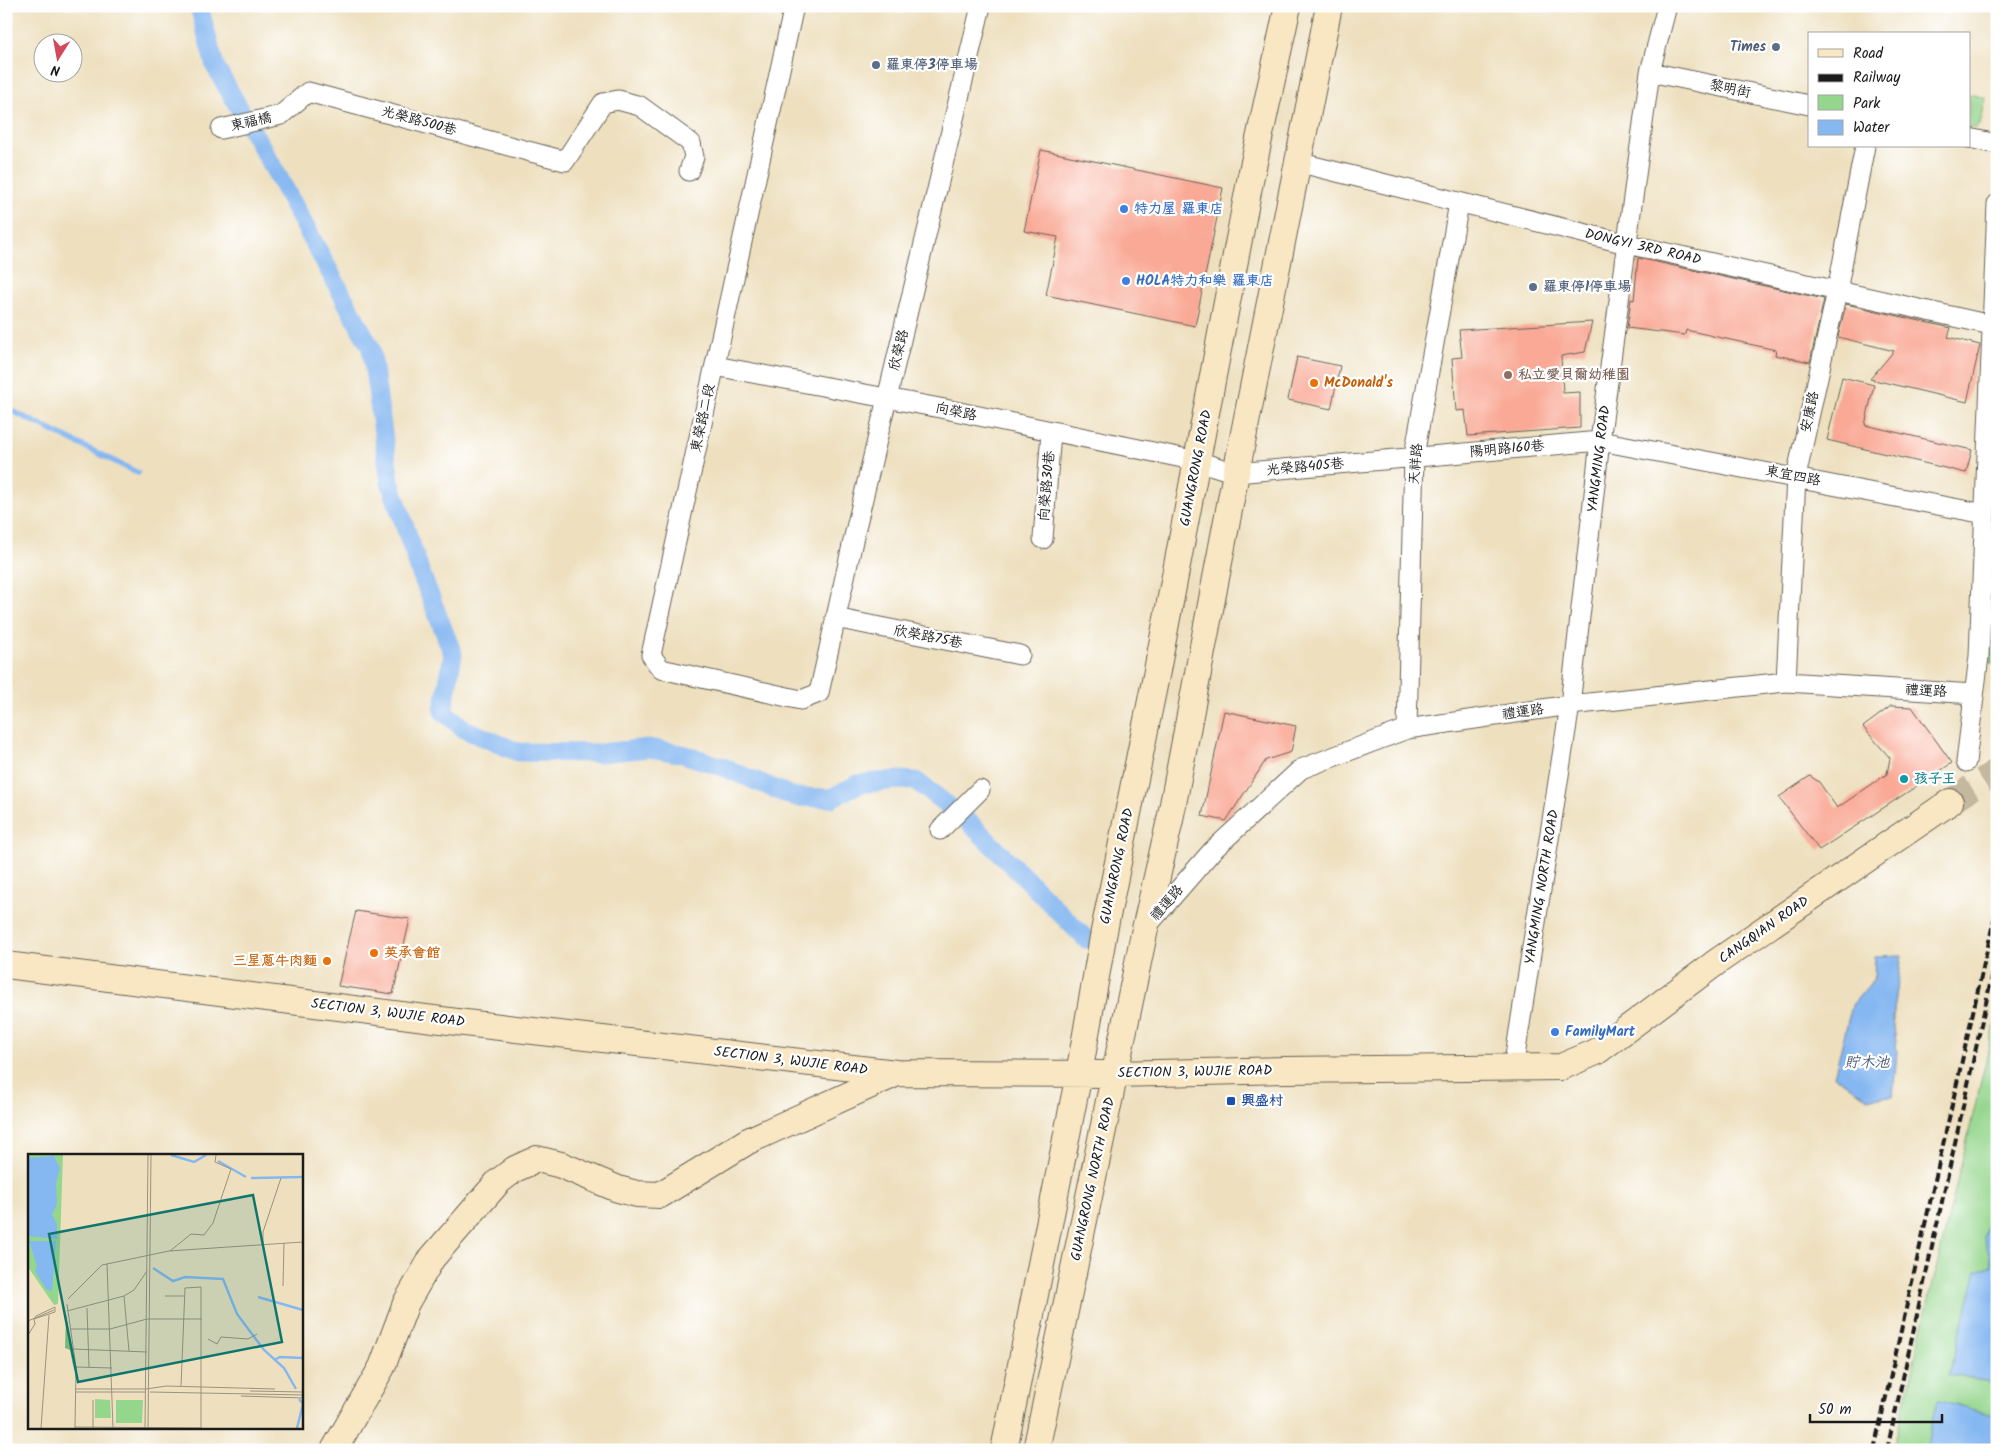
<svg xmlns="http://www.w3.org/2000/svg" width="2003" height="1456" font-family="Kalam,'LXGW WenKai TC',sans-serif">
  <rect width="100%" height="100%" fill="#fff"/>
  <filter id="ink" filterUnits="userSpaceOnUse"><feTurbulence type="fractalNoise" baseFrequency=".02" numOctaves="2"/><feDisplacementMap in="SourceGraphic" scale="10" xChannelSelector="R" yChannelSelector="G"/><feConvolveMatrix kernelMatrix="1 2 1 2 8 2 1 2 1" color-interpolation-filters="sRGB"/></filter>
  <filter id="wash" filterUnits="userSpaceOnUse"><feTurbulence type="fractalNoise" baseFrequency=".0096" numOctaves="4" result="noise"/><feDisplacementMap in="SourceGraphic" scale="20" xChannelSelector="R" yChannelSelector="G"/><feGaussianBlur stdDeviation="1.12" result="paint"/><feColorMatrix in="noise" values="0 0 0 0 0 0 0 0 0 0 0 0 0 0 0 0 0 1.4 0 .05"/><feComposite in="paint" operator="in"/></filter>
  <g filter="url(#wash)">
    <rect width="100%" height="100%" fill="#eee0bf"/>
    <path fill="#95d68d" stroke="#587954" d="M1969,94L1986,98L1980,125L1976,128L1969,127Z
      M1997,1014V1450H1893Z"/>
    <path fill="#78b778" stroke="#4a6a4a" d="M1997,539V663H1990Z"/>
    <path fill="#85b7f1" stroke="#506a86" d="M1902,955L1893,1018L1897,1052L1893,1096L1868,1098L1834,1076L1852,1005L1874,979L1875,956Z
      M1997,1196V1383L1949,1375L1977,1271L1992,1265L1984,1237Z
      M1937,1399L1997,1416V1450H1926Z"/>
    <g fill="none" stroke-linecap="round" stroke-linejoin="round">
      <path stroke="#85b7f1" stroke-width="5.5" d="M6,408L138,473"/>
      <path stroke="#85b7f1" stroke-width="19" d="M199,6L215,66L273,167L371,348L390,482L419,568L453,654L443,711L464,729L518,752L600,753L649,748L683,754L723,767L794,797L831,798L858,784L897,780L916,781L967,820L1086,939"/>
    </g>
    <g id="blocks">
      <path fill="#f9a995" d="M1041,150L1223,188L1195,326L1046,295L1058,237L1024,231Z
        M1638,258L1824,299L1810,362L1775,355L1776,350L1686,330L1685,335L1627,328L1631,299L1634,300Z
        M1846,304L1951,328L1948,337L1980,345L1967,402L1870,379L1894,351L1838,337Z
        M1592,322L1585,352L1561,356L1563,393L1580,392V428L1468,436L1465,410L1456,411L1452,358L1462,357L1459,330Z
        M1297,357L1340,366L1331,409L1288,400Z
        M1842,377L1874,385L1865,425L1972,450L1966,473L1827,440Z
        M1891,706L1912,707L1952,763L1819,850L1779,797L1810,776L1819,782L1837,808L1887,774L1890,758L1863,727Z
        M1224,711L1296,726L1291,752L1266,760L1226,821L1202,816Z
        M356,911L410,919L393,994L338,986Z"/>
    </g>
  </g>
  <g filter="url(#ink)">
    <use href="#blocks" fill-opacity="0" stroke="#666155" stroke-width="1"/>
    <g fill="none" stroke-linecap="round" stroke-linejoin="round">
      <path stroke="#c4b99e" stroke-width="26" stroke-dasharray="26 13" stroke-linecap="butt" d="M1950,802L1997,771"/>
      <defs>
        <path id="street" d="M794,6L651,655L661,669L801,700L819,693L855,532L981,6
          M1650,72L1809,105
          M221,129L281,115L308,92L565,161L603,103L618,100L640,106L691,143L694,157L689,171
          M1969,138L1997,144
          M1297,162L1627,244L1991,325
          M715,366L945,409L1197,461L1236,473L1600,441L1985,514
          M1043,539L1051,432
          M835,618L1020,655
          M1786,682L1796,477L1837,291L1865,146
          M1407,729L1414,456L1459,203
          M1966,762L1979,656L1997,204
          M940,830L980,790
          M1147,926L1212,851L1301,769L1407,729L1570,705L1786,682L1974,694
          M1513,1069L1570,705L1600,441L1650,72L1667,6"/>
        <path id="secondary" d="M6,965L465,1023L896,1073L1114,1074L1285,1070L1561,1067L1596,1052L1718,961L1950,802
          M334,1450L382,1367L406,1303L432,1258L498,1182L515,1169L537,1159L561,1165L618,1189L637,1194L660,1195L748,1141L895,1074
          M1004,1450L1079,1074L1104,931L1156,676L1251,176L1288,6
          M1036,1450L1145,929L1170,820L1236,473L1329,6"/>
      </defs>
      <use href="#street" stroke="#666155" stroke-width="21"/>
      <use href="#secondary" stroke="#666155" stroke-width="28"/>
      <use href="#street" stroke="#fff" stroke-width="19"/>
      <use href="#secondary" stroke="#f9e7c3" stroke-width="26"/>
      <path stroke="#1c1c1c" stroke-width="4" stroke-dasharray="8 4" stroke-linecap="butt" d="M1874,1450L1997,906
        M1887,1450L1997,953"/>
    </g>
  </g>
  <g fill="#5c6f8a" stroke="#fff" stroke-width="2">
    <circle cx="1776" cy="47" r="5"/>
    <circle cx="876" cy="65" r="5"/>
    <circle cx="1533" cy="287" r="5"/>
  </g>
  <g fill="#3f7fe0" stroke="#fff" stroke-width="2">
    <circle cx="1124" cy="209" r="5"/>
    <circle cx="1126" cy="281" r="5"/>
    <circle cx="1555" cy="1032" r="5"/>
  </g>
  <circle fill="#8d6e63" stroke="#fff" stroke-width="2" cx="1508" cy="375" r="5"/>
  <g fill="#e8710a" stroke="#fff" stroke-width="2">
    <circle cx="1314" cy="383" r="5"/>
    <circle cx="374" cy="953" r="5"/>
    <circle cx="327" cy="961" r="5"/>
  </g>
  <circle fill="#0f9aa8" stroke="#fff" stroke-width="2" cx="1904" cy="779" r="5"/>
  <rect fill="#1a4fb4" stroke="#fff" stroke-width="2" x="1226" y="1096" width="10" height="10" rx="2.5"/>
  <g text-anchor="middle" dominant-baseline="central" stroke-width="4.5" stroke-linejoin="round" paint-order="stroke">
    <g font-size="14" font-weight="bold" fill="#4e5e75" stroke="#fff" text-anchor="start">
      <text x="1766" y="47" text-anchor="end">Times</text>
      <text x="886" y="65">羅東停3停車場</text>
      <text x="1543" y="287">羅東停1停車場</text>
    </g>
    <g font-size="14" fill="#1c1c1c" stroke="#fff">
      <text transform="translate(1730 89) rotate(12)">黎明街</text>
      <text transform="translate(419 121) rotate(15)">光榮路500巷</text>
      <text transform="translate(251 122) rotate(-13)">東福橋</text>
      <text transform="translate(1643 247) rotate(13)">DONGYI 3RD ROAD</text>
      <text transform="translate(899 350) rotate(-76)">欣榮路</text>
      <text transform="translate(956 412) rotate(12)">向榮路</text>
      <text transform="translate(1810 412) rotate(-78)">安康路</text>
      <text transform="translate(703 418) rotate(-78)">東榮路二段</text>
      <text transform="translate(1507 449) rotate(-5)">陽明路160巷</text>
      <text transform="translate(1599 459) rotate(-83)">YANGMING ROAD</text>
      <text transform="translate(1416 464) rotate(-85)">天祥路</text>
      <text transform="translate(1305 467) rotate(-5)">光榮路405巷</text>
      <text transform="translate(1196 468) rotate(-79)">GUANGRONG ROAD</text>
      <text transform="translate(1793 476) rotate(11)">東宜四路</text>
      <text transform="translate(1047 486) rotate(-85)">向榮路30巷</text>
      <text transform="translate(928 637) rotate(11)">欣榮路75巷</text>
      <text transform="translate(1926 691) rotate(3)">禮運路</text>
      <text transform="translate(1523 712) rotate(-8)">禮運路</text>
      <text transform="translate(1117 866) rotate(-78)">GUANGRONG ROAD</text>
      <text transform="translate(1542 887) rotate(-81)">YANGMING NORTH ROAD</text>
      <text transform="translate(1167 903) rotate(-49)">禮運路</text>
      <text transform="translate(1764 930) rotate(-35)">CANGQIAN ROAD</text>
      <text transform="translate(388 1013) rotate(7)">SECTION 3, WUJIE ROAD</text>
      <text transform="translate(791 1061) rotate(7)">SECTION 3, WUJIE ROAD</text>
      <text transform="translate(1195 1072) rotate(-1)">SECTION 3, WUJIE ROAD</text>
      <text transform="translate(1093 1179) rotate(-78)">GUANGRONG NORTH ROAD</text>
    </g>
    <g font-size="14" font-weight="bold" fill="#366cbe" stroke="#fff" text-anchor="start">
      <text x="1134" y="209">特力屋 羅東店</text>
      <text x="1136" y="281">HOLA特力和樂 羅東店</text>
      <text x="1565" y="1032">FamilyMart</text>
    </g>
    <g font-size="14" font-weight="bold" fill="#785e54" stroke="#fff" text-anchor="start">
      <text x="1518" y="375">私立愛貝爾幼稚園</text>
    </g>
    <g font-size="14" font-weight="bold" fill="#c56008" stroke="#fff" text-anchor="start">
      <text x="1324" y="383">McDonald's</text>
      <text x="384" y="953">英承會館</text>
      <text x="317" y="961" text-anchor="end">三星蔥牛肉麵</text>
    </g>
    <g font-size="14" font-weight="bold" fill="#0d838f" stroke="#fff" text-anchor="start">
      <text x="1914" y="779">孩子王</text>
    </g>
    <g font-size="14" font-weight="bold" fill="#164399" stroke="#fff" text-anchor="start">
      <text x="1241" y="1101">興盛村</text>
    </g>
    <g font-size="15" font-style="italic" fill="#465a71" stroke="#fff">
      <text x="1867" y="1063">貯木池</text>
    </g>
  </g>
  <g transform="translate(28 1154)">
    <rect width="275" height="275" fill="#eee0bf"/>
    <path d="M0,1H35L30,150L26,151L0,113ZM67,245L82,246L83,264H67ZM88,246H115L114,269H88Z" fill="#95d68d"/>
    <path d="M38,160L43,192L46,217L42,196L37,194Z" fill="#78b778"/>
    <path d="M26,2L32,14L28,30L29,50L24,61L29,70V85L0,82V4ZM1,87H28L24,137L18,135L7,117L9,112Z" fill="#85b7f1"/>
    <path fill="none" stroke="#85b7f1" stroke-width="2.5" d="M143,1L166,8L178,1M190,7L218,23M223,24L275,23M125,114L145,127L157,123L195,125L209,160L236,196L256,214L268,235M230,143L275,156M246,206L252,203L275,204M269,274L275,250L271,245"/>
    <path fill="none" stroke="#9a927e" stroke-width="1" d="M235,90V78L253,24M142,97L163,80L176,81L185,69L203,15L187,8L188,1M79,110L85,274M255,132L256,89M96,142L101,197M137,142H156M40,145L74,111L141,97L275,88M39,150L48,213L47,274M27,153V158L6,165L8,162ZM59,154L61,213M39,157L96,142L106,136L119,117M0,167L26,156M42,175H82L119,165H174M0,181L7,170L6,165M180,185L189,190L193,183L220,185L229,180M45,195L119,198M48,213L84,214M153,232L157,134L173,133V274M48,235H118L138,232L247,235M222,237L275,238M48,238H117M122,238L275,241M213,242L275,244M47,273L173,274M13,274L21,161M65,274V246M117,274L120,1M120,274L123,1"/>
    <path fill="#0f766e" fill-opacity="0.15" stroke="#0f766e" stroke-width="2.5" d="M225,41L254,188L50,228L21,80Z"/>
    <rect width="275" height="275" fill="none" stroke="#1c1c1c" stroke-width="2.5"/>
  </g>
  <rect width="2003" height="1456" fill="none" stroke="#fff" stroke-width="25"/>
  <rect x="1808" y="32" width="162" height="115" fill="#ffffff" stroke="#a4a4a4"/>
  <rect x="1818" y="49" width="25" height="8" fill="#f9e7c3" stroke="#a4a4a4"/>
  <text x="1853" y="58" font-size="15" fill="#1c1c1c">Road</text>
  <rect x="1818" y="74" width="25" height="8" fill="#1c1c1c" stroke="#a4a4a4"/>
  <text x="1853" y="82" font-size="15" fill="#1c1c1c">Railway</text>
  <rect x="1818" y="95" width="25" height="15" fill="#95d68d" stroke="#a4a4a4"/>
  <text x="1853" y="108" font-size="15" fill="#1c1c1c">Park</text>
  <rect x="1818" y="120" width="25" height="15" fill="#85b7f1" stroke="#a4a4a4"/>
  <text x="1853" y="132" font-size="15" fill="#1c1c1c">Water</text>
  <g transform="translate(58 58) rotate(191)"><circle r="24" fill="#ffffff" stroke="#a4a4a4"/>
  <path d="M0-4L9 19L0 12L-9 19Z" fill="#d1495b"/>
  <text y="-8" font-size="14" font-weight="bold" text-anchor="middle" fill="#1c1c1c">N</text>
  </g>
  <path d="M1810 1414v8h132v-8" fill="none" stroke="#1c1c1c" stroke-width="2.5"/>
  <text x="1818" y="1414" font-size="15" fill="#1c1c1c" stroke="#ffffff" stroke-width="4" paint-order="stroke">50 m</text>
</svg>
